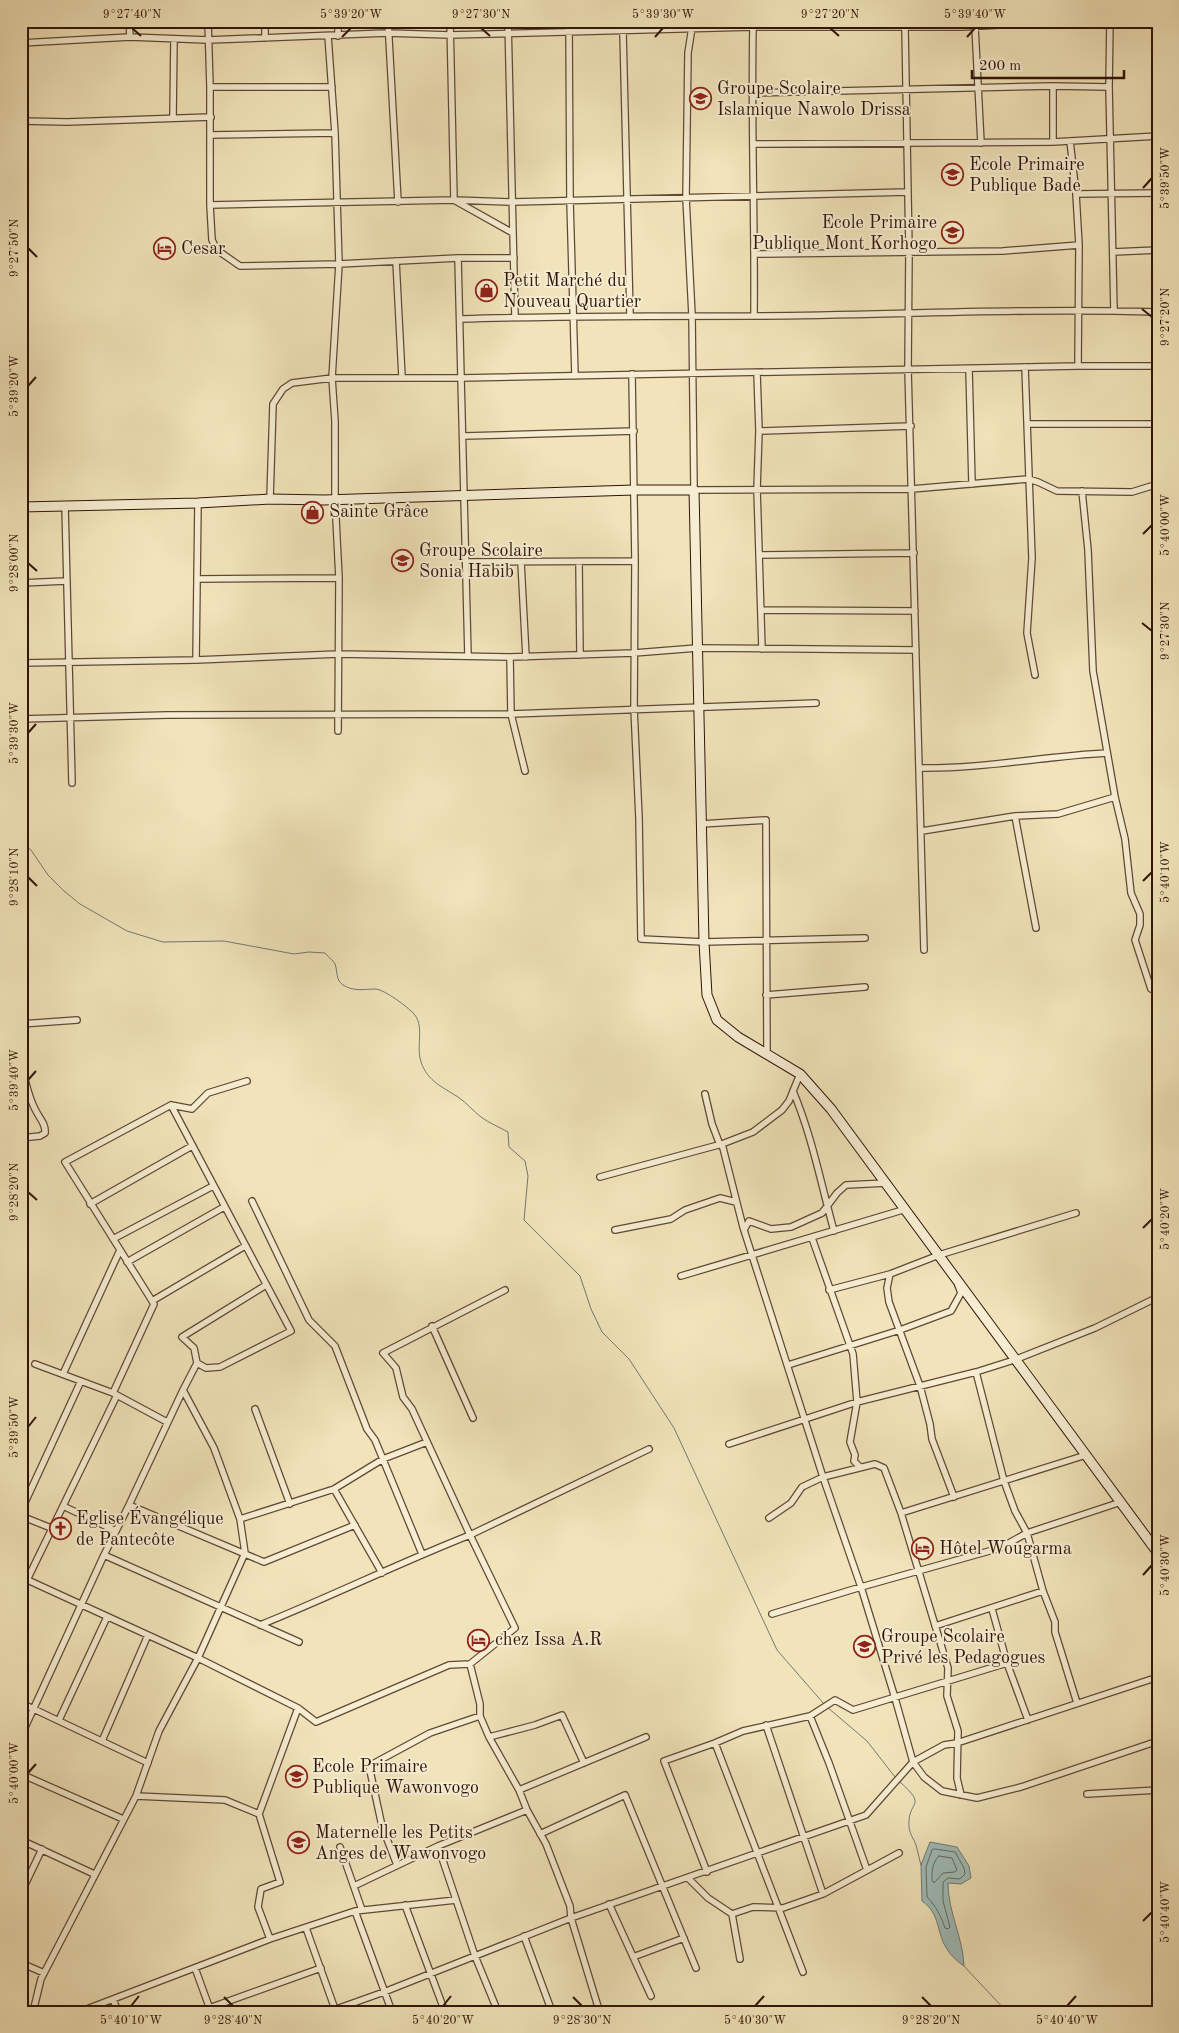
<svg xmlns="http://www.w3.org/2000/svg" width="1179" height="2033" font-family="'Old Standard TT',serif">
  <rect width="100%" height="100%" fill="#f1e4ba"/>
  <filter id="stains"><feTurbulence type="fractalNoise" baseFrequency=".004" numOctaves="4"/><feColorMatrix values="0 0 0 0 .2 0 0 0 0 .09 0 0 0 0 .02 0 0 0 .5 -.17"/></filter>
  <radialGradient id="worn" r=".72"><stop offset=".6" stop-color="#630" stop-opacity="0"/><stop offset="1" stop-color="#630" stop-opacity=".3"/></radialGradient>
  <path fill="#9ebcb9" stroke="#727973" d="M930,1842L957,1847L969,1866L971,1878L961,1884L948,1883C948,1912 963,1937 964,1966C957,1961 951,1956 947,1949C936,1933 941,1914 922,1901L921,1865Z"/>
  <g fill="none" stroke-linecap="round" stroke-linejoin="round">
    <path stroke="#676861" stroke-width="1" d="M935,1849L955,1852L964,1868L965,1874L960,1879L948,1878L943,1882V1901L950,1927L948,1929L945,1928C941,1916 936,1906 927,1897L926,1867L932,1850Z
      M939,1856L952,1858L957,1870L955,1872L943,1873L934,1883L932,1880C932,1872 932,1862 939,1856Z"/>
    <path stroke="#727973" stroke-width="1" d="M21,842L31,850L48,875L64,891L80,904L127,931L163,942L224,941L294,954L309,952L325,953C327,956 333,960 335,964C338,972 335,979 343,985C354,992 364,989 376,989C385,990 408,1007 414,1014C424,1025 417,1044 420,1058C425,1080 441,1086 458,1097C467,1103 473,1111 481,1117C489,1123 499,1127 508,1132L509,1147L525,1161L528,1176L524,1220L580,1276L591,1309L602,1332L629,1359L674,1428L777,1650L824,1704
      M827,1707L867,1741L895,1777
      M900,1782C929,1808 907,1799 909,1827C910,1835 914,1839 916,1845C918,1852 919,1858 921,1865
      M963,1965L1007,2012"/>
    <defs>
      <path id="street" d="M129,21L130,37
        M208,21L210,87V205L212,240L217,250L240,266L339,264L458,258H514
        M265,21V38
        M338,21V36
        M388,21L398,202
        M450,21L454,200L513,233
        M508,21L515,317
        M569,21L570,201L575,376
        M627,21L623,32L630,315
        M693,21L688,53L686,198L692,315L694,490L912,489L1028,479L1038,482L1057,491L1132,492L1158,484
        M1110,21L1109,87L1114,311
        M905,27L909,251L908,370L924,950
        M975,27L981,143
        M328,36L335,133L339,264L332,378L335,421V499L339,578L338,731
        M21,43L130,37L208,40L387,33L450,35L753,27H962L1035,23L1111,21
        M210,87H332
        M751,93L1053,86L1109,87
        M173,117L174,39
        M21,121L67,122L211,117
        M210,135L335,133
        M1070,141L1076,194L1079,245L1078,366
        M1053,142V86
        M754,144L1053,142L1158,136
        M1076,194L1158,193
        M210,205L454,200L513,202L908,192
        M1113,252L1158,250
        M754,254L1003,251L1079,245
        M458,258L468,656
        M396,261L402,377
        M754,316C755,220 751,123 753,27L755,21
        M460,319C558,316 656,316 754,316C889,315 1023,308 1158,312
        M1025,367L1032,558L1027,633L1035,675
        M969,369L972,484
        M757,373L759,431L757,489L762,649
        M632,374L635,561L634,708L639,818L641,939L704,942L865,938
        M1027,424H1158
        M759,431L911,426
        M464,436L634,431
        M1082,491L1088,550L1093,671L1115,797L1125,839L1131,893L1140,914V925L1135,940L1151,989
        M270,499L273,404L283,389L292,383L332,378H461L1078,366H1158
        M65,506L72,783
        M760,555L914,553
        M466,562L635,561
        M521,562L526,657
        M579,562L580,655
        M197,579L339,578
        M21,583L66,581
        M761,610L915,611
        M510,657L511,714L525,771
        M196,660L198,503
        M21,663L196,660L338,654L510,657L634,653L697,648L916,650
        M21,719L167,715L511,714L816,703
        M920,768C983,769 1045,756 1107,753
        M1015,816L1036,928
        M701,824L766,820L767,1054
        M922,831L1015,816L1058,814L1115,797
        M766,995L865,987
        M21,1024L77,1020
        M21,1063C25,1079 28,1097 36,1111C40,1119 46,1124 45,1133L40,1136L21,1138
        M793,1091C812,1136 821,1184 834,1231
        M705,1094L712,1124L720,1145
        M171,1105L291,1331L220,1367L206,1368L197,1363
        M722,1144L743,1227L823,1477L861,1587L895,1698L913,1762L924,1777L942,1791L977,1798L1021,1787L1158,1741
        M600,1177L722,1144L753,1132L782,1110L789,1101L800,1074
        M252,1201L309,1320L335,1346L367,1429L375,1440L422,1554
        M90,1204L192,1146
        M615,1230L671,1219L685,1210L720,1198L736,1202
        M744,1230L749,1221L771,1229L791,1227L822,1213L837,1193L846,1185L887,1183
        M812,1238L853,1354L857,1402L850,1442L855,1455L854,1461L860,1467
        M113,1239L213,1186
        M127,1262L224,1207
        M890,1274L887,1288L889,1302L920,1386L930,1424L932,1439L954,1497
        M681,1276L906,1209
        M829,1290L890,1274L939,1255L1076,1213
        M152,1301L245,1246
        M432,1326L473,1418
        M35,1364L113,1393L167,1422
        M788,1365L900,1330L951,1311L961,1293L958,1285
        M976,1372L1004,1481L1015,1511L1027,1533L1043,1591L1055,1622V1632L1077,1703
        M63,1374L120,1250
        M113,1393L154,1304L65,1162L171,1105L192,1109L208,1093L247,1081
        M255,1409L290,1504
        M729,1444L857,1402L976,1372L1014,1360L1095,1328L1158,1297
        M334,1489L382,1573
        M129,1505L264,1562L355,1525
        M63,1506L116,1531
        M21,1511L81,1381
        M901,1513L1086,1455
        M21,1516L51,1528
        M769,1518L791,1503L802,1487L823,1477L875,1464L884,1468L901,1513L948,1668L947,1696L958,1731L957,1778L961,1795
        M240,1519L334,1489L383,1459L427,1442
        M104,1555L299,1642
        M21,1577L198,1658L298,1708L316,1722L449,1665L470,1664L515,1628L470,1535L649,1449
        M27,1580L117,1395
        M772,1614L861,1587L1000,1548L1027,1533L1121,1502
        M260,1625C330,1597 399,1563 470,1535L412,1409L403,1397L396,1368L383,1353L505,1290
        M935,1626L1043,1591
        M1007,1663L1028,1720
        M470,1664L480,1704V1716L489,1737L519,1790L527,1810L546,1844L570,1906L571,1918L599,2010
        M21,1703L148,1763
        M810,1716L829,1763L867,1870
        M59,1720L107,1617
        M766,1725L823,1894
        M21,1736L104,1555L129,1505L183,1390L197,1363L194,1348L182,1337L266,1285
        M489,1737L535,1725L562,1715L584,1763
        M102,1741L148,1635
        M715,1743L803,1972
        M21,1774L123,1819
        M519,1790L646,1737
        M1087,1794L1158,1790
        M136,1796L225,1800L259,1814L280,1882L261,1889L258,1907L270,1939
        M259,1814L298,1708
        M540,1834L625,1795L696,1968
        M21,1840L94,1874
        M438,1846L475,1956L498,2012
        M340,1847L362,1910
        M397,1865L382,1826L369,1766L430,1733L480,1716
        M707,1872L664,1761L715,1743L743,1731L810,1716L835,1700L853,1710L1007,1663L992,1609
        M688,1878L708,1898L732,1914L740,1959
        M354,1886L438,1846L527,1810
        M21,1893L42,1849
        M609,1904L651,1996
        M405,1905L445,2012
        M355,1911L392,2012
        M732,1914L753,1907L783,1908L823,1894L899,1853
        M306,1928L336,2012
        M524,1936L552,2012
        M633,1957L684,1938
        M21,1963L44,1973
        M195,1968L211,2012
        M113,1999L118,2012
        M33,2012L41,1979L136,1796L159,1731L198,1658L245,1553L240,1519L214,1448L183,1390
        M79,2012L270,1939L355,1911L456,1900
        M198,2012L321,1968
        M328,2012L384,1992L571,1918L866,1815L913,1762L944,1745L957,1743L1158,1677"/>
      <path id="secondary" d="M21,507L198,503L270,499L324,500L634,490H694L704,942L707,995L717,1020L738,1037L800,1074L831,1109L1158,1553"/>
    </defs>
    <use href="#street" stroke="#604835" stroke-width="8"/>
    <use href="#secondary" stroke="#301409" stroke-width="11"/>
    <use href="#street" stroke="#f6edd2" stroke-width="5.5"/>
    <use href="#secondary" stroke="#f6edd2" stroke-width="9"/>
  </g>
  <path fill="none" stroke="#301409" stroke-width="2" d="M132,28L141,36M481,28L490,36M830,28L839,36M342,37L351,28M655,37L663,28M967,37L975,28M1143,188L1152,178M28,248L37,257M1142,309L1152,317M28,386L36,377M1143,534L1152,525M28,563L37,571M1142,623L1152,631M28,733L36,724M28,877L37,886M1143,881L1152,872M28,1080L36,1071M28,1192L37,1200M1143,1228L1152,1219M28,1427L36,1417M1143,1575L1152,1565M28,1773L36,1764M1143,1921L1152,1912M224,1997L233,2006M573,1997L582,2006M922,1997L931,2006M131,2006L139,1996M443,2006L451,1996M755,2006L764,1996M1067,2006L1076,1996"/>
  <defs>
    <symbol id="school-ring" viewBox="-11 -11 22 22"><circle r="9.5" fill="#f6edd2" stroke="#8f2418" stroke-width="1.5"/><path d="M0-5L7-2L0 1L-7-2ZM-4 1L0 2.5L4 1V4Q0 6-4 4Z" fill="#8f2418"/></symbol>
    <symbol id="hotel-ring" viewBox="-11 -11 22 22"><circle r="9.5" fill="#f6edd2" stroke="#8f2418" stroke-width="1.5"/><path d="M-6-4.5h1.5V1H6V5H4.5V3h-9V5H-6ZM-4 0a1.8 1.8 0 1 1 3.6 0ZM.5 0V-2.5h3Q6-2.5 6 0Z" fill="#8f2418"/></symbol>
    <symbol id="shop-ring" viewBox="-11 -11 22 22"><circle r="9.5" fill="#f6edd2" stroke="#8f2418" stroke-width="1.5"/><path d="M-5-2.5h2.3a2.7 3.5 0 0 1 5.4 0H5L5.5 6h-11ZM-1.5-2.5h3a1.5 2.3 0 0 0-3 0Z" fill="#8f2418"/></symbol>
    <symbol id="church-ring" viewBox="-11 -11 22 22"><circle r="9.5" fill="#f6edd2" stroke="#8f2418" stroke-width="1.5"/><path d="M-1.2-6h2.4v3.5h3.3v2.4h-3.3V6h-2.4V-.1h-3.3v-2.4h3.3Z" fill="#8f2418"/></symbol>
  </defs>
  <g fill-rule="evenodd">
    <use href="#school-ring" x="688" y="86" width="25" height="25"/>
    <use href="#school-ring" x="940" y="162" width="25" height="25"/>
    <use href="#school-ring" x="940" y="220" width="25" height="25"/>
    <use href="#hotel-ring" x="152" y="236" width="25" height="25"/>
    <use href="#shop-ring" x="474" y="278" width="25" height="25"/>
    <use href="#shop-ring" x="300" y="500" width="25" height="25"/>
    <use href="#school-ring" x="390" y="548" width="25" height="25"/>
    <use href="#church-ring" x="48" y="1516" width="25" height="25"/>
    <use href="#hotel-ring" x="910" y="1536" width="25" height="25"/>
    <use href="#hotel-ring" x="466" y="1628" width="25" height="25"/>
    <use href="#school-ring" x="852" y="1634" width="25" height="25"/>
    <use href="#school-ring" x="284" y="1764" width="25" height="25"/>
    <use href="#school-ring" x="286" y="1830" width="25" height="25"/>
  </g>
  <g text-anchor="middle" dominant-baseline="central" stroke-width="4" stroke-linejoin="round" paint-order="stroke">
    <g font-size="18" fill="#301409" stroke="#f6edd2" text-anchor="start">
      <text x="717" y="89">Groupe Scolaire<tspan x="717" dy="21">Islamique Nawolo Drissa</tspan></text>
      <text x="969" y="165">Ecole Primaire<tspan x="969" dy="21">Publique Bade</tspan></text>
      <text x="937" y="223" text-anchor="end">Ecole Primaire<tspan x="937" dy="21">Publique Mont Korhogo</tspan></text>
      <text x="181" y="249">Cesar</text>
      <text x="503" y="281">Petit Marché du<tspan x="503" dy="21">Nouveau Quartier</tspan></text>
      <text x="329" y="512">Sainte Grâce</text>
      <text x="419" y="551">Groupe Scolaire<tspan x="419" dy="21">Sonia Habib</tspan></text>
      <text x="76" y="1519">Eglise Évangélique<tspan x="76" dy="21">de Pantecôte</tspan></text>
      <text x="939" y="1549">Hôtel Wougarma</text>
      <text x="881" y="1637">Groupe Scolaire<tspan x="881" dy="21">Privé les Pedagogues</tspan></text>
      <text x="495" y="1640">chez Issa A.R</text>
      <text x="312" y="1767">Ecole Primaire<tspan x="312" dy="21">Publique Wawonvogo</tspan></text>
      <text x="315" y="1833">Maternelle les Petits<tspan x="315" dy="21">Anges de Wawonvogo</tspan></text>
    </g>
  </g>
  <rect width="1179" height="2033" fill="none" stroke="#f1e4ba" stroke-width="55"/>
  <path d="M972 70v8h152v-8" fill="none" stroke="#301409" stroke-width="2.5"/>
  <text x="979" y="70" font-size="15" fill="#301409" stroke="#f6edd2" stroke-width="4" paint-order="stroke">200 m</text>
  <rect x="28" y="28" width="1124" height="1978" fill="none" stroke="#301409" stroke-width="2"/>
  <g font-size="12" text-anchor="middle" fill="#301409">
    <text x="132" y="18">9°27'40"N</text>
    <text x="351" y="18">5°39'20"W</text>
    <text x="481" y="18">9°27'30"N</text>
    <text x="663" y="18">5°39'30"W</text>
    <text x="830" y="18">9°27'20"N</text>
    <text x="975" y="18">5°39'40"W</text>
    <text transform="translate(1165 178) rotate(-90)" y="4">5°39'50"W</text>
    <text transform="translate(14 248) rotate(-90)" y="4">9°27'50"N</text>
    <text transform="translate(1165 317) rotate(-90)" y="4">9°27'20"N</text>
    <text transform="translate(14 386) rotate(-90)" y="4">5°39'20"W</text>
    <text transform="translate(1165 525) rotate(-90)" y="4">5°40'00"W</text>
    <text transform="translate(14 563) rotate(-90)" y="4">9°28'00"N</text>
    <text transform="translate(1165 631) rotate(-90)" y="4">9°27'30"N</text>
    <text transform="translate(14 733) rotate(-90)" y="4">5°39'30"W</text>
    <text transform="translate(1165 872) rotate(-90)" y="4">5°40'10"W</text>
    <text transform="translate(14 877) rotate(-90)" y="4">9°28'10"N</text>
    <text transform="translate(14 1080) rotate(-90)" y="4">5°39'40"W</text>
    <text transform="translate(14 1192) rotate(-90)" y="4">9°28'20"N</text>
    <text transform="translate(1165 1219) rotate(-90)" y="4">5°40'20"W</text>
    <text transform="translate(14 1427) rotate(-90)" y="4">5°39'50"W</text>
    <text transform="translate(1165 1565) rotate(-90)" y="4">5°40'30"W</text>
    <text transform="translate(14 1773) rotate(-90)" y="4">5°40'00"W</text>
    <text transform="translate(1165 1912) rotate(-90)" y="4">5°40'40"W</text>
    <text x="131" y="2024">5°40'10"W</text>
    <text x="233" y="2024">9°28'40"N</text>
    <text x="443" y="2024">5°40'20"W</text>
    <text x="582" y="2024">9°28'30"N</text>
    <text x="755" y="2024">5°40'30"W</text>
    <text x="931" y="2024">9°28'20"N</text>
    <text x="1067" y="2024">5°40'40"W</text>
  </g>
  <rect width="100%" height="100%" filter="url(#stains)"/>
  <rect width="100%" height="100%" fill="url(#worn)"/>
</svg>
